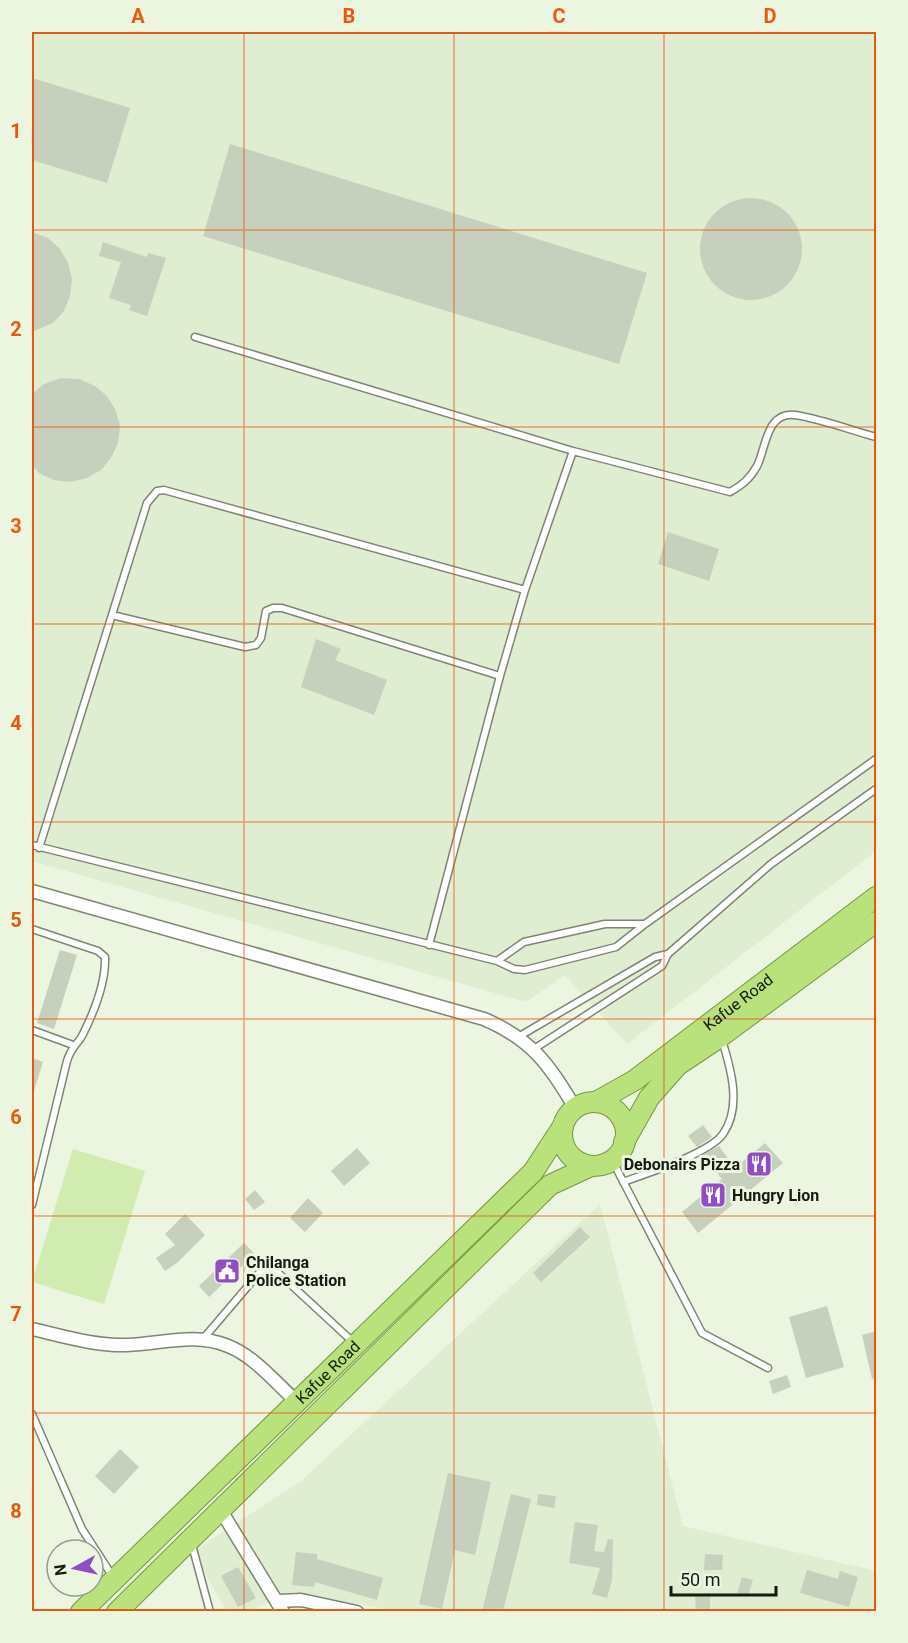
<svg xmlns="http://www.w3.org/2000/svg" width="908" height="1643" font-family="Roboto,sans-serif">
  <rect width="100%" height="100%" fill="#ebf5e0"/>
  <path fill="#dfedd1" d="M32,32H876V851L627,1044L565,975L526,1002L32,861Z
    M600,1204L683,1526L876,1571V1611L402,1612L293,1592L249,1611H227L192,1552L301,1481Z"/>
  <path fill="#d1ecb0" d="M73,1149L145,1171L104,1304L32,1282Z"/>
  <path fill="#c6d0bc" d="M32,78L130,108L107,183L32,160Z
    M230,144L647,273L619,364L203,236Z
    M700 249a51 51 0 1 1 102 0a51 51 0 1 1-102 0Z
    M32,232L48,238L60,249L68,263L72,279L70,296L64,311L53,323L32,332Z
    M103,242L147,257L148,253L166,258L147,316L129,310L131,305L109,298L121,262L99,256Z
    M61,378L79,379L95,386L107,396L116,411L120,426L118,443L111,458L101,470L87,478L70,482L54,480L39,473L32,465V394L44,384Z
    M668,532L719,549L709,581L658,564Z
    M316,639L341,649L335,660L387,680L374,715L301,687Z
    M60,950L77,955L54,1029L37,1023Z
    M32,1058L43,1062L34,1091H32Z
    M703,1125L712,1137L697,1147L688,1136Z
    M765,1143L783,1163L698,1233L682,1212L722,1179L703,1155L719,1146L735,1168Z
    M357,1148L370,1163L344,1186L331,1171Z
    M255,1190L265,1202L254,1210L245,1199Z
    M308,1198L323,1213L305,1232L290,1218Z
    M185,1214L205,1235L178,1262L165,1271L156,1258L175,1245L165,1234Z
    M580,1227L590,1237L541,1282L533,1273Z
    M244,1243L254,1253L231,1278L230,1277L209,1297L199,1286Z
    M827,1306L844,1367L806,1378L789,1317Z
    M876,1331V1378L872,1379L862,1335Z
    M787,1375L791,1387L773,1394L769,1381Z
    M120,1449L139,1467L114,1494L95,1476Z
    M448,1473L491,1482L475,1555L455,1550L442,1609L419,1604Z
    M511,1494L531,1499L503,1611H482Z
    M538,1494L556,1496L554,1508L537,1505Z
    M575,1522L598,1525L594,1551L604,1552L608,1539L613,1540L612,1579L607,1598L592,1594L600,1568L569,1563Z
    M296,1552L317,1554V1559L383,1578L377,1600L315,1582L314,1587L292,1585Z
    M705,1554L723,1555L722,1570H704Z
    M238,1567L256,1598L238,1607L221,1576Z
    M807,1570L838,1579L840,1571L858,1577L849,1607L800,1593Z
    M742,1577L753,1580L748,1596L737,1593Z
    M710,1593V1611H696L695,1594Z"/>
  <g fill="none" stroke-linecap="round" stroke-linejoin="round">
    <defs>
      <path id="service" d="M195,337L573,451
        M112,615L245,647L256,645L261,638L266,611L273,608H282L500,676
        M32,845L497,961L514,969L525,970L616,947L645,924L876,759
        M39,848L147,503L157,491L164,490L525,590
        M32,929L98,951L105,957C106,982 94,1012 83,1034C78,1045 72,1045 67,1061L32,1205
        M429,945L500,676L525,590L573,451L730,492C742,485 750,479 757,466C766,449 766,411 795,415C822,419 850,430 876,437
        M497,961L524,942L605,924H645
        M32,1030L73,1045
        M518,1037L655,957L668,954
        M534,1049L662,966L668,954L771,864L876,789
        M612,1160L702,1333L768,1368
        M623,1182C646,1174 710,1153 723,1134C742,1107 731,1069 722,1040
        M203,1339L260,1272L274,1269L353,1342
        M32,1414L82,1529L113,1577
        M192,1545L210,1612"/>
      <path id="minor" d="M32,891L484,1019C531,1039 550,1065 575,1108
        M32,1329C63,1336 95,1346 127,1345C161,1344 195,1332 228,1346C254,1356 276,1383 296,1401
        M220,1509L283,1612
        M278,1601L301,1600L357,1612"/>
      <g id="trunk">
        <path id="s1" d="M596,1102L635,1080L876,897"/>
        <circle cx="594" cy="1134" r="32"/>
        <path d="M624,1142L649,1098L678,1065L720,1037L876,922"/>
        <path id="s2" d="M81,1612L533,1172L563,1126"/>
        <path d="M117,1612L550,1185L591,1166"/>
      </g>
    </defs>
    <use href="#service" stroke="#7d8674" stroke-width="9"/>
    <use href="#minor" stroke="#7d8674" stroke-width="15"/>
    <use href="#trunk" stroke="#759742" stroke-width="22"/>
    <use href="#service" stroke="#fff" stroke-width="6"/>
    <use href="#minor" stroke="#fff" stroke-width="12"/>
    <use href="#trunk" stroke="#bae27c" stroke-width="20"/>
  </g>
  <path fill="none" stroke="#e8590c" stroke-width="1.5" stroke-opacity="0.55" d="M244,32V1612M454,32V1612M664,32V1612M32,230H876M32,427H876M32,624H876M32,822H876M32,1019H876M32,1216H876M32,1413H876"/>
  <defs>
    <symbol id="restaurant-square" viewBox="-11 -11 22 22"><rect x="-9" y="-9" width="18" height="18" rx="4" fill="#904ec2" stroke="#ebf5e0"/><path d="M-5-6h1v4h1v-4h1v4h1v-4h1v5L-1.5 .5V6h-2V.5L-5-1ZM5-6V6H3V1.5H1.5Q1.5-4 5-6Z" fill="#fff"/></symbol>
    <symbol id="civic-square" viewBox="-11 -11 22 22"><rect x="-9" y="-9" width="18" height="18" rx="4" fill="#904ec2" stroke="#ebf5e0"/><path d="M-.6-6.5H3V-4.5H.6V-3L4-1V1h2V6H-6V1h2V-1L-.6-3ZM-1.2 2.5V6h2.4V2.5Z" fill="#fff"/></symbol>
  </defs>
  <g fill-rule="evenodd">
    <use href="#restaurant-square" x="744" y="1149" width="30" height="30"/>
    <use href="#restaurant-square" x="698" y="1180" width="30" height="30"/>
    <use href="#civic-square" x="212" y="1256" width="30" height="30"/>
  </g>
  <g text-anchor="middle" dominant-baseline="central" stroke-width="6" stroke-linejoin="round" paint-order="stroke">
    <g font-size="16" fill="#171a13" stroke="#ebf5e0">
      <text stroke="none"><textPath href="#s1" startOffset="174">Kafue Road</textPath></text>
      <text stroke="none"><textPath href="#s2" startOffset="344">Kafue Road</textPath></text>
    </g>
    <g font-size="16" font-weight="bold" fill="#171a13" stroke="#ebf5e0" text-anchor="start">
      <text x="740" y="1164" text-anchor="end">Debonairs Pizza</text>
      <text x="732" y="1195">Hungry Lion</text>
      <text x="246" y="1262">Chilanga<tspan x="246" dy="18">Police Station</tspan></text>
    </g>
  </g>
  <rect width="908" height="1643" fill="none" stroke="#ebf5e0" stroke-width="66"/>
  <g transform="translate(75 1568) rotate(262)"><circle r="28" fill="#ebf5e0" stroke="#969d8e" stroke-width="1.5"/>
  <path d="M0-4.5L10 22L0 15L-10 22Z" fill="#904ec2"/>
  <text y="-9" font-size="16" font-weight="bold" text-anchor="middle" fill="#171a13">N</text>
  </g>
  <path d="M671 1586v9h105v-9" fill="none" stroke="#171a13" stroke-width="3"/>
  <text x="680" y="1586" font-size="18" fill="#171a13" stroke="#ebf5e0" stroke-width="4.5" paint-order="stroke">50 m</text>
  <rect x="33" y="33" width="842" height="1577" fill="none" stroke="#e8590c" stroke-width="2"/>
  <g font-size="20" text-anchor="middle" font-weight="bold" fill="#e8590c">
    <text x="138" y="23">A</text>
    <text x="349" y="23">B</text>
    <text x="559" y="23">C</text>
    <text x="770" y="23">D</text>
    <text x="16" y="138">1</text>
    <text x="16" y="336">2</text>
    <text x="16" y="533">3</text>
    <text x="16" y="730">4</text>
    <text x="16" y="927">5</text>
    <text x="16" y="1124">6</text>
    <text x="16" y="1321">7</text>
    <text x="16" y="1518">8</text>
  </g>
</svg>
